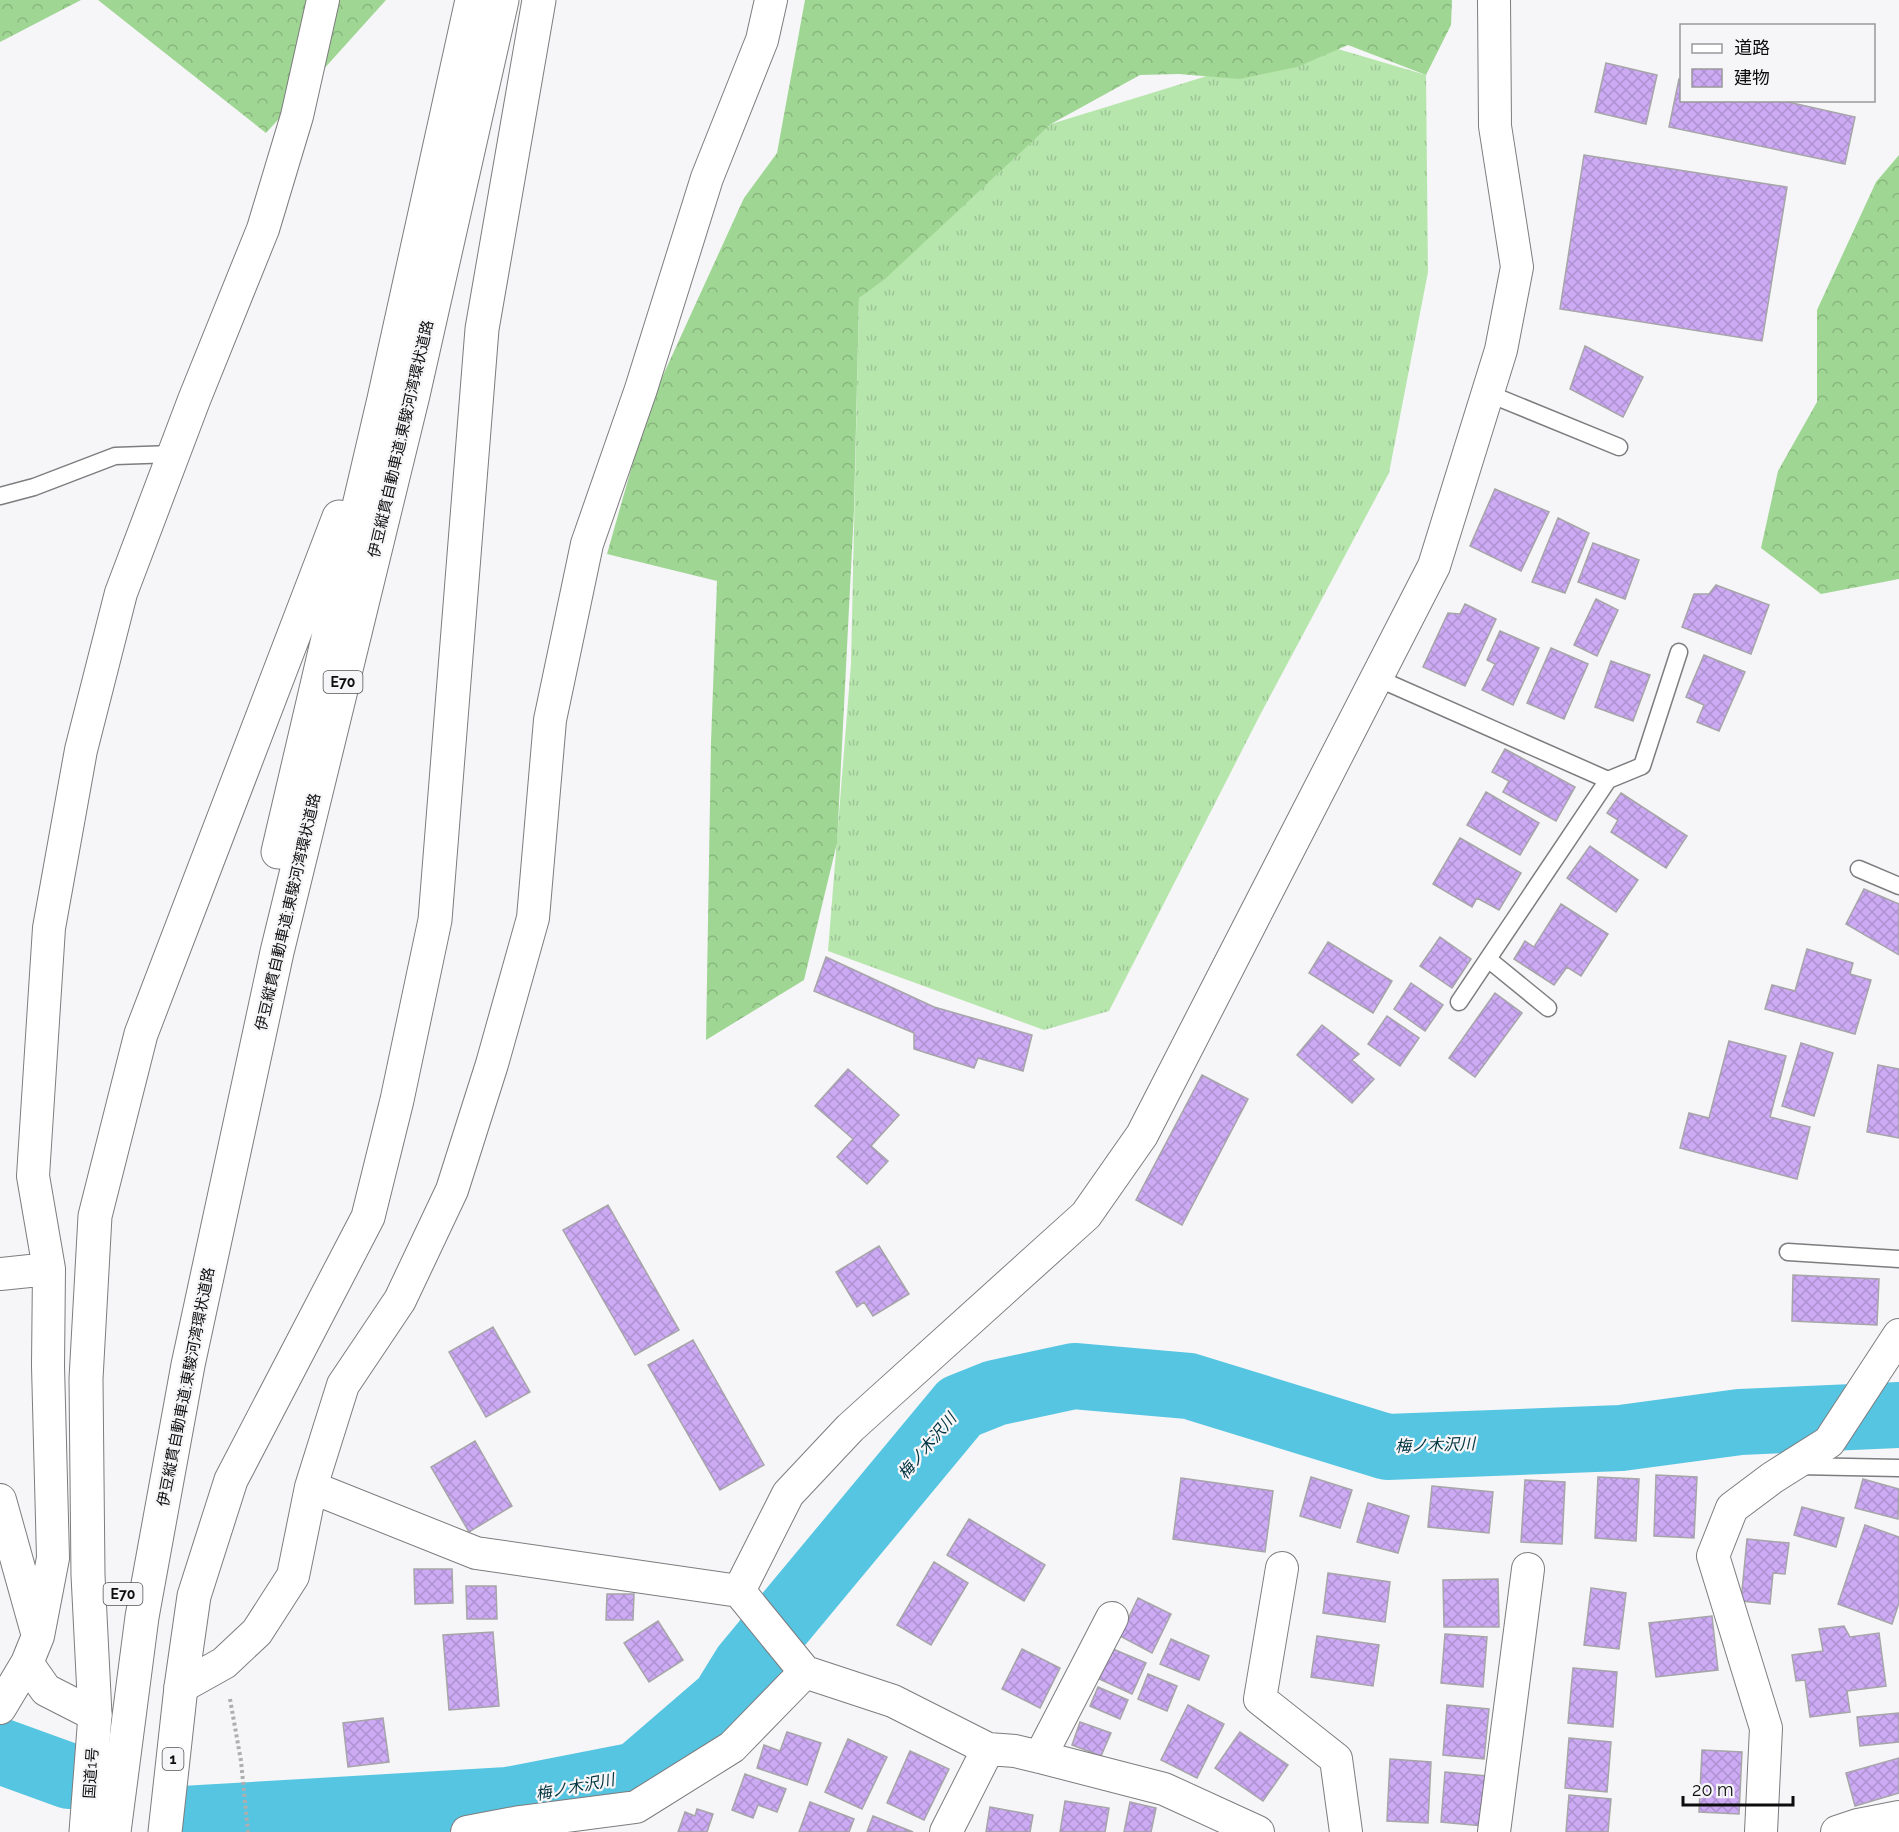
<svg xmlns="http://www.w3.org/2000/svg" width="1899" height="1832" font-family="Raleway,'Noto Sans JP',sans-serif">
  <defs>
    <pattern id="grass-tufts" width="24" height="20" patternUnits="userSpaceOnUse" patternTransform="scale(1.5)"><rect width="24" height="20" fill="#b7e6ad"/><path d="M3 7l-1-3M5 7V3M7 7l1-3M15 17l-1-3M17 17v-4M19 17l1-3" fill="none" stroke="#9cc494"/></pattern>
    <pattern id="forest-crowns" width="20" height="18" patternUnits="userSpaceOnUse" patternTransform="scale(1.5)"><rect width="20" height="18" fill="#9fd693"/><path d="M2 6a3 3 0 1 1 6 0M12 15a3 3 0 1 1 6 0" fill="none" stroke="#88b67e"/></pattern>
    <pattern id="building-cross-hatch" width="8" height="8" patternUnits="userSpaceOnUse" patternTransform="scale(1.5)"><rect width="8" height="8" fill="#ccaaf4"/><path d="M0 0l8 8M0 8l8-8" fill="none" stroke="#ae91d0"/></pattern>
  </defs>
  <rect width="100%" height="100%" fill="#f6f5f7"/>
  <path fill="url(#grass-tufts)" d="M1338,49L1426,75L1428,272L1389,473L1259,717L1109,1011L1044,1030L828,951L851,664L859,298L1051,124L1207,76Z"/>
  <path fill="url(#forest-crowns)" d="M0,0H81L0,42Z
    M98,0H386L266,133Z
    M805,0H1452L1451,25L1426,75L1348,45L1297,67L1239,79L1179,74L1140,75L1051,124L885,279L859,298L854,510L837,843L804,980L706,1040L711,742L717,581L607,554L649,406L744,198L777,153Z
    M1899,155V579L1821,594L1761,548L1778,471L1817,402V310L1876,182Z"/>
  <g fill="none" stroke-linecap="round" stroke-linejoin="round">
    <path stroke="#55c5e2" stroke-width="66" d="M0,1751L69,1776
      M183,1819L508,1800L637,1775L724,1700L745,1666L960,1407L995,1393L1074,1376L1189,1386L1387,1447L1621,1438L1740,1422L1899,1415"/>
  </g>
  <path fill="url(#building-cross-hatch)" stroke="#a6a5a8" stroke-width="1.5" d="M1606,63L1657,75L1646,124L1595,112Z
    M1679,79L1682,80V100H1779L1855,117L1845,164L1669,127Z
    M1584,155L1787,187L1762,341L1560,309Z
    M1585,346L1643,377L1623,417L1570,389Z
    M1495,489L1549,512L1521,571L1470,546Z
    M1558,518L1589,533L1565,593L1532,582Z
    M1593,543L1639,560L1625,599L1578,582Z
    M1716,585L1769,605L1751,654L1682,627L1694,594H1709Z
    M1596,599L1618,610L1597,656L1574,645Z
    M1465,604L1496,619L1465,686L1423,667L1448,613L1460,614Z
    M1500,631L1539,648L1513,705L1482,690L1495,664L1487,660Z
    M1551,648L1588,664L1564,719L1527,703Z
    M1704,655L1745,672L1719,731L1697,722L1704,705L1686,697Z
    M1611,661L1650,675L1633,721L1595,707Z
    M1505,749L1575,787L1556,821L1503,792L1509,781L1492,772Z
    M1486,792L1539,823L1520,855L1467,825Z
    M1621,793L1687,836L1666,868L1611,832L1618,820L1607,813Z
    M1460,838L1521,873L1499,910L1477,898L1472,907L1433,884Z
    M1590,846L1638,880L1616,912L1567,878Z
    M1864,889L1899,904V955L1846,924Z
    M1561,904L1608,934L1581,976L1567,967L1554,985L1514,959L1525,941L1534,947Z
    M1440,937L1471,959L1452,988L1420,966Z
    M1328,942L1392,981L1373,1013L1309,973Z
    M1807,949L1853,963L1850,974L1871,980L1855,1034L1765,1009L1772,985L1795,991Z
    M826,957L934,1007L1032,1035L1023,1071L978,1058L974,1068L914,1049V1033L814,991Z
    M1411,983L1443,1005L1425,1031L1394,1009Z
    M1495,993L1522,1013L1475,1077L1449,1058Z
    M1387,1016L1419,1038L1400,1066L1368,1044Z
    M1322,1025L1359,1054L1352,1060L1374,1079L1352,1103L1297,1055Z
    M1729,1041L1786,1056L1770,1117L1810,1127L1797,1179L1680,1148L1689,1113L1709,1118Z
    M1801,1043L1833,1053L1814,1116L1782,1106Z
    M1878,1065L1899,1069V1138L1867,1132Z
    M848,1069L899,1115L871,1146L888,1161L867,1184L837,1157L853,1139L815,1106Z
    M1202,1075L1248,1099L1182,1225L1136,1200Z
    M608,1205L679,1330L635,1355L563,1230Z
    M879,1246L909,1294L873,1316L864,1302L857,1307L836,1272Z
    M1793,1275L1879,1279L1877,1325L1792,1321Z
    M493,1327L530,1392L486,1417L449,1352Z
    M693,1340L764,1465L720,1490L648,1365Z
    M475,1441L512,1506L469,1532L431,1467Z
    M1656,1475L1697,1477L1694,1538L1654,1536Z
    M1311,1477L1352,1490L1340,1528L1300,1516Z
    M1598,1477L1639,1479L1636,1541L1595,1538Z
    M1181,1478L1273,1491L1265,1552L1173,1539Z
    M1863,1479L1899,1489L1898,1519L1855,1508Z
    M1525,1480L1565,1482L1562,1544L1521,1542Z
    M1432,1486L1493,1492L1489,1533L1428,1527Z
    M1368,1503L1409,1516L1398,1553L1357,1542Z
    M1802,1507L1844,1518L1836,1547L1794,1535Z
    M969,1519L1045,1565L1024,1601L947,1555Z
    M1865,1525L1899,1537V1603L1892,1624L1838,1604Z
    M1747,1539L1789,1543L1785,1574L1773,1573L1770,1604L1741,1601Z
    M934,1562L968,1583L931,1645L897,1625Z
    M414,1569H452L453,1603L415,1604Z
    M1328,1573L1390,1582L1385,1622L1323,1613Z
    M1498,1579L1499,1627H1444L1443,1580Z
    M466,1586H496L497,1619H467Z
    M1591,1588L1626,1593L1619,1649L1584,1645Z
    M607,1594H634L633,1620H606Z
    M1138,1598L1171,1614L1152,1653L1120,1636Z
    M1712,1616L1718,1670L1656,1677L1649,1623Z
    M658,1621L683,1660L649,1682L624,1643Z
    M1844,1626L1850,1637L1879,1633L1886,1686L1847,1691L1850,1712L1810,1717L1805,1680L1796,1681L1792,1655L1823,1651L1819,1629Z
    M493,1632L499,1706L449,1710L443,1635Z
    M1445,1634L1487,1637L1483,1687L1441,1683Z
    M1317,1636L1379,1645L1373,1686L1311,1677Z
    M1171,1639L1209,1656L1199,1680L1160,1664Z
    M1022,1649L1060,1668L1040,1708L1002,1689Z
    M1113,1649L1146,1663L1132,1694L1099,1679Z
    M1573,1668L1617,1672L1613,1727L1568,1723Z
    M1148,1674L1177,1686L1167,1711L1138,1699Z
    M1098,1687L1128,1700L1120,1719L1090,1706Z
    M1188,1705L1224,1724L1197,1778L1161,1760Z
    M1447,1705L1489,1709L1484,1759L1443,1755Z
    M1899,1713V1742L1860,1746L1857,1717Z
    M383,1718L389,1762L348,1767L343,1723Z
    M1080,1722L1111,1733L1101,1756L1072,1745Z
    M787,1732L821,1743L807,1785L757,1768L764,1745L780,1751Z
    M1240,1732L1288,1765L1263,1801L1215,1768Z
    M1569,1738L1611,1742L1607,1792L1565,1788Z
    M848,1739L887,1757L862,1809L825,1792Z
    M1702,1750L1742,1752L1739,1814L1699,1812Z
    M910,1751L949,1769L924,1820L887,1803Z
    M1899,1758V1793L1855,1806L1846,1773Z
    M1390,1759L1431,1762L1428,1823L1387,1821Z
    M1445,1772L1487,1776L1483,1826L1441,1822Z
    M745,1774L786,1789L777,1812L758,1805L753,1818L732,1810Z
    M1569,1795L1611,1799L1608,1832H1566Z
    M1065,1801L1109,1808L1105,1832H1060Z
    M810,1802L854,1819L849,1832H799Z
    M1130,1802L1156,1808L1151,1832H1124Z
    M990,1807L1033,1815L1030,1832H986Z
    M697,1809L713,1814L707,1832H678L685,1812L695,1816Z
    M873,1816L913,1832H867Z"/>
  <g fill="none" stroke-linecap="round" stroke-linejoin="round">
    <defs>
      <path id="service" d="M1487,393L1619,447
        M0,496L34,487L115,456L173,454
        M1377,678L1608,780L1642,766L1679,652
        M1859,869L1899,886
        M1488,959L1548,1008
        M1459,1002L1608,780
        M1788,1252L1899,1259
        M1798,1466L1899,1468"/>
      <path id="minor" d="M0,1274L49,1269
        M311,1487L476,1553L739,1591
        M0,1500L36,1629
        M1282,1568L1260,1699L1336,1759L1346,1832
        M181,1687L224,1663L257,1632L293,1576L311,1487L343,1385L400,1300L452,1190L492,1064L533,918L550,720L587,544L641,389L707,178L762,40L771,0
        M0,1708L27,1663
        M95,1715L46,1690L27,1663L38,1636L53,1558L48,1366L49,1269L33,1176L49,928L81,750L121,593L194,400L263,229L297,116L323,0
        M1040,1757L1112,1618
        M467,1832L520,1822L636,1807L732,1747L805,1672
        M946,1832L988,1749
        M1258,1832L1164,1789L1040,1757L1015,1751L988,1749L893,1701L805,1672L739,1591L788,1494L850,1428L1086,1215L1142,1135L1434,566L1501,350L1517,267L1495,126L1494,0
        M1494,1832L1528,1569
        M1761,1832L1766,1728L1713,1556L1732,1508L1772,1478L1829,1442L1899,1335
        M1837,1832L1858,1825L1899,1817"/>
      <path id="trunk" d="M86,1832L95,1715
        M165,1832L181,1687"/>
      <path id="motorway" d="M278,852L384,399L472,0
        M181,1687L194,1596L231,1480L368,1217L397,1100L435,920L482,329L539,0
        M95,1715L88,1575L86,1379L95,1216L141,1034L339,517
        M114,1832L142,1617L188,1365L277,952L413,395L502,0"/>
    </defs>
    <use href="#service" stroke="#7d7c7e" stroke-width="19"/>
    <use href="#minor" stroke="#7d7c7e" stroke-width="34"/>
    <use href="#trunk" stroke="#7d7c7e" stroke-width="35"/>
    <use href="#motorway" stroke="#7d7c7e" stroke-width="35"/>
    <path stroke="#aeaeaf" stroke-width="4" stroke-dasharray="3 3" stroke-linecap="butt" d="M230,1699L241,1761L248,1832"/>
    <use href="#service" stroke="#fff" stroke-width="16"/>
    <use href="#minor" stroke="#fff" stroke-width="32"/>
    <use href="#trunk" stroke="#fff" stroke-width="33"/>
    <use href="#motorway" stroke="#fff" stroke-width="33"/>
  </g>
  <g text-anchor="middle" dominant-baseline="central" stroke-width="4.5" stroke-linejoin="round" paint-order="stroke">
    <g fill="#f6f5f7" stroke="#535354" stroke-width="1.5">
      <rect x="323.5" y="671" width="39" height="22" rx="4.5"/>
      <rect x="103.5" y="1583" width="39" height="22" rx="4.5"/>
      <rect x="162.5" y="1748" width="21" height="22" rx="4.5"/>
    </g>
    <g font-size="14" font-weight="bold" fill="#0d0d0e">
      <text x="343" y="682">E70</text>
      <text x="123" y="1594">E70</text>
      <text x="173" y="1759">1</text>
    </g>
    <g font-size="15" fill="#0d0d0e" stroke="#f6f5f7">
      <text transform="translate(401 439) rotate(-77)">伊豆縦貫自動車道;東駿河湾環状道路</text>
      <text transform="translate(288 912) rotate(-77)">伊豆縦貫自動車道;東駿河湾環状道路</text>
      <text transform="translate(186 1387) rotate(-79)">伊豆縦貫自動車道;東駿河湾環状道路</text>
      <text transform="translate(91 1773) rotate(-86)">国道1号</text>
    </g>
    <g font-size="16" font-style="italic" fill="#003440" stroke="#f6f5f7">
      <text transform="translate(1435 1445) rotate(-2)">梅ノ木沢川</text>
      <text transform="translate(927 1446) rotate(-50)">梅ノ木沢川</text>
      <text transform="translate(575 1787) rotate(-11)">梅ノ木沢川</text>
    </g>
  </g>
  <rect x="1680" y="24" width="195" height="78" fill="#f6f5f7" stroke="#99989a" stroke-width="1.5"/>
  <rect x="1692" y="44" width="30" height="9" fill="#ffffff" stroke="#99989a" stroke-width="1.5"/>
  <text x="1734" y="54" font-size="18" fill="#0d0d0e">道路</text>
  <rect x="1692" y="69" width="30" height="18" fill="url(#building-cross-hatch)" stroke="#99989a" stroke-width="1.5"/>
  <text x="1734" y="84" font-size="18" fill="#0d0d0e">建物</text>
  <path d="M1683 1796v9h110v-9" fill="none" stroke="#0d0d0e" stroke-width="3"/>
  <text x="1692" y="1796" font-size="18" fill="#0d0d0e" stroke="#f6f5f7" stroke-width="4.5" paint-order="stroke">20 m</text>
</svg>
